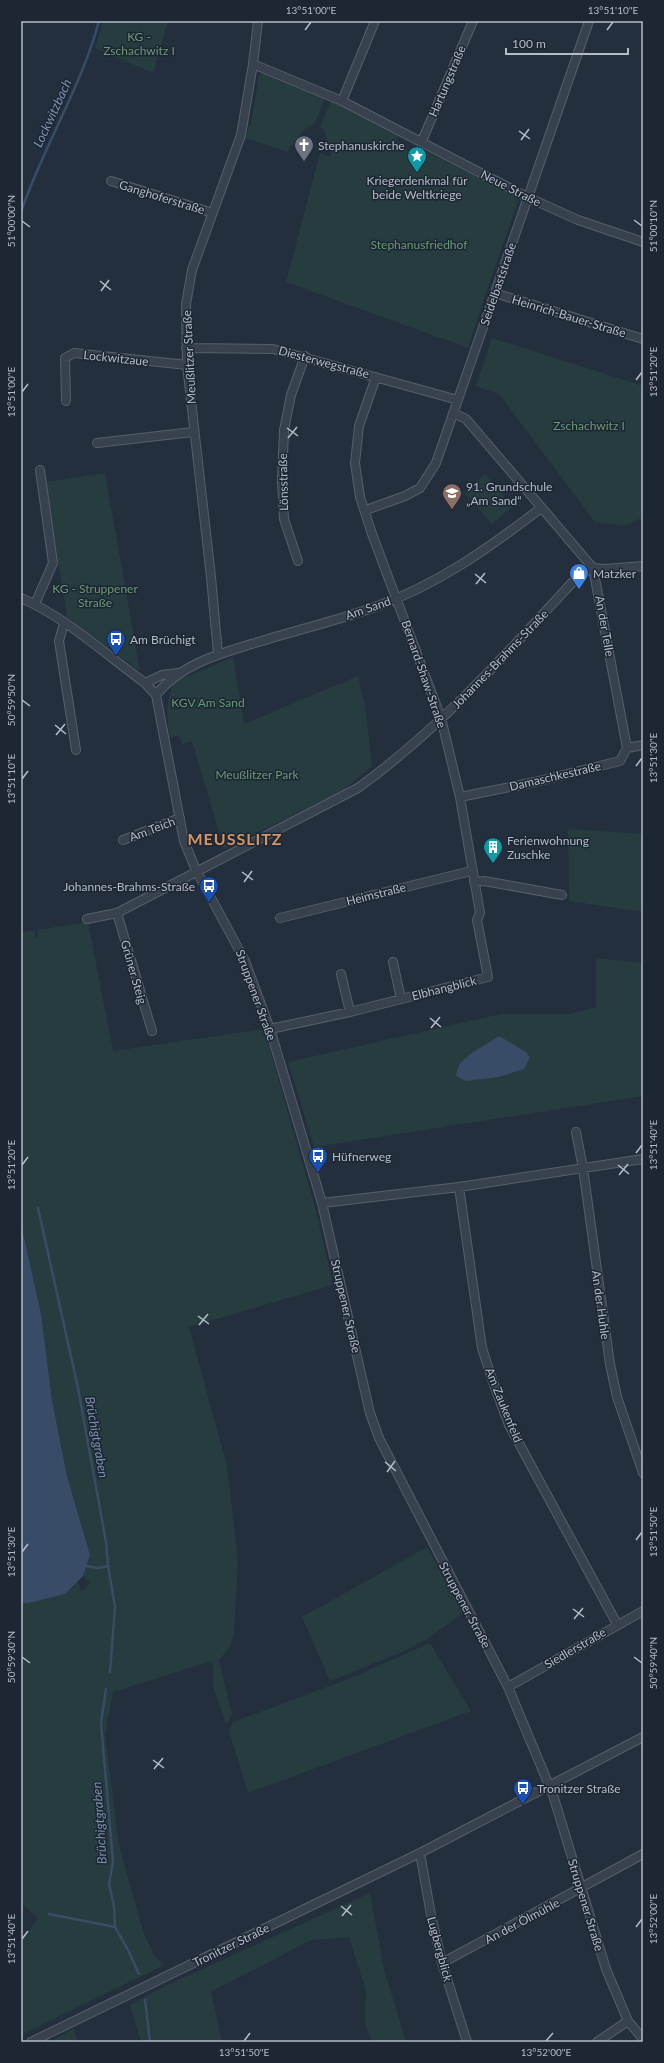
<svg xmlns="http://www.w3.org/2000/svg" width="664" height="2063" font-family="Lato,sans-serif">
  <rect width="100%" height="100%" fill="#242f3e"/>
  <path fill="#263c3f" d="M103,21H168L153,73L95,48Z
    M262,73L325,99L315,123L305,129L287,152L246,138L249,126L251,124L259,75Z
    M331,101L399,136L396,141L406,146L407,152L414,156H419L423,150L519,198L488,287L468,348L286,282L320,153L330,157L332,151L324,147C327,140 327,131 320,127Z
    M492,338L643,386V517L625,526L595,522L499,394L476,386Z
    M105,473L140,671L67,617L45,482Z
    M485,474L513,506L492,524L464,492Z
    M233,657L244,724L358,676L366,712L372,766L342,791L224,849L192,741L182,744L179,735L169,738C168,717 164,699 176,681Z
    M568,829L643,834V912L569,901Z
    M88,922L113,1051L264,1029L315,1207L333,1285L189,1327L227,1466L238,1560L234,1633L230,1647L219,1660L232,1715L226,1725C223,1713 218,1702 214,1689C212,1681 215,1670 212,1661L113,1692L105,1735L119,1845L143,1931L154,1955L164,1965L21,2035V1935L23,1939L38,1918L21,1903V1603H29L65,1594L78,1582L81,1591L85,1590L90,1582L83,1576L90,1555L67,1476L52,1400L41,1314L21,1223V933L35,930V939L38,937L37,930Z
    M596,958L643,963V1096L314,1147L288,1062L501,1014H570L596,1007Z
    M427,1547L463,1613L427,1639L402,1652L330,1681L302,1617Z
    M430,1643L471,1711L248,1793L229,1731L233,1722L356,1676Z
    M370,1893L384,1969L406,2042H372L365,2023L366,1991L349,1937L311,1940L211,1992L222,2042H141L130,2005L165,1986Z
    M74,2028L77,2042H50Z"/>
  <path fill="#394c67" d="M497,1037H501L526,1052L530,1057L524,1069L499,1077L466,1081L456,1076C457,1056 485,1047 497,1037Z
    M21,1223L41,1314L52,1400L67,1476L90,1555L83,1576L65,1594L29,1603H21Z"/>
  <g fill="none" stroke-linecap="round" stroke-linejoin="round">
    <path stroke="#394c67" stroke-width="2.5" d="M21,212C43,147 81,88 99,21
      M38,1208L78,1388L106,1542L108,1566L115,1607L110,1672
      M86,1566L98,1568L108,1566
      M106,1689L101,1723L113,1862L109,1884L114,1906L115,1927L128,1950L139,1974
      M49,1914L115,1927
      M145,2000L150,2042"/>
    <defs>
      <path id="minor" d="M253,64L342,101L527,197L578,220L643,242
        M342,101L375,21
        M422,141L473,21
        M111,181L213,213
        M495,293L643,339
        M186,348L273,349L458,400
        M66,401L65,358L74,353L187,365
        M453,413L466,419L593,568L627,748
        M97,443L193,432
        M366,510L405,496L420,488L436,463L589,21
        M298,561L284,519L282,480L284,430L291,395L305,356
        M21,598C67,618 105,654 145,683L156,695L184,841L196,870L245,961L270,1029L322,1203L370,1413L379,1438L508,1687L553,1795L606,1969L628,2021L643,2039
        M35,604L53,563L40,470
        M64,623L59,641L76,750
        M218,654L211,577L187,365L186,304L192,270L241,135L253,64L258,21
        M145,683L162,675L178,673
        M156,695C182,662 226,652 265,640C301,629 339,620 375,607C437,585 489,548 541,508
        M460,797L535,782L620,761L627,748L643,745
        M123,840L180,818
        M474,882L484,881L562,895
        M117,913L152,1031
        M280,918L471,871
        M87,919L117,913L358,788C441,728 511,649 580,574L593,568L605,569L643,566
        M393,962L401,999
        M341,974L350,1012
        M270,1029L350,1012L488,977L477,920L480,913L460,797L441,718L372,534L360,497L355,463L359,426L376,377
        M576,1132L583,1168L610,1364L617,1397L643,1473
        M459,1187L482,1348L493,1382L509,1425L617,1624
        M322,1203L459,1187L643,1159
        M508,1687L643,1611
        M420,1853L431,1915L442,1963L467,2042
        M442,1963L643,1854
        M31,2042L420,1853L643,1737
        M597,2042L628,2021"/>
    </defs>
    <use href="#minor" stroke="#565f6c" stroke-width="10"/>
    <use href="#minor" stroke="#38414e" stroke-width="8"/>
  </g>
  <path fill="none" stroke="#b4bcc9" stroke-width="1.5" d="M305,30L311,22M607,30L613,22M519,131L530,139M521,140L529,129M634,220L642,226M22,221L30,227M100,281L111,290M101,291L109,280M636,380L642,372M22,392L28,384M287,428L298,436M288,438L297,427M475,574L486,583M476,584L485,573M22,700L30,706M55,725L66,734M56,735L65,724M636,766L642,758M22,779L28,771M242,872L253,880M244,882L252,871M430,1018L441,1027M431,1028L440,1017M636,1153L642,1145M22,1165L28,1157M618,1165L629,1174M619,1175L628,1164M198,1316L209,1324M199,1325L208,1314M385,1462L396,1471M387,1472L395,1461M636,1540L642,1532M22,1552L28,1544M573,1609L584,1617M574,1619L583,1608M22,1657L30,1663M634,1657L642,1663M153,1760L164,1768M154,1769L163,1758M341,1906L352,1915M342,1916L351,1905M636,1927L642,1919M22,1939L28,1931M244,2041L250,2033M546,2041L553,2033"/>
  <defs>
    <symbol id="church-pin" viewBox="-11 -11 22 30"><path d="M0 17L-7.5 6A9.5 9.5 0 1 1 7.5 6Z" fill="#6b7280" stroke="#1d2633"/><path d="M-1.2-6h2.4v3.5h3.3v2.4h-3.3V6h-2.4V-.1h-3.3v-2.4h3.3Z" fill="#fff"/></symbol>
    <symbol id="sight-pin" viewBox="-11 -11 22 30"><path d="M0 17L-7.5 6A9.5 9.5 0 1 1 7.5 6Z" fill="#0f9aa8" stroke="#1d2633"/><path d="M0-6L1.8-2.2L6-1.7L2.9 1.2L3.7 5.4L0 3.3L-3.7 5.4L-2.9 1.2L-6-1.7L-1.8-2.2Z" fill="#fff"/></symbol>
    <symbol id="school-pin" viewBox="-11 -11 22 30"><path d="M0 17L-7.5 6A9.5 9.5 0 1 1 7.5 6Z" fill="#8d6e63" stroke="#1d2633"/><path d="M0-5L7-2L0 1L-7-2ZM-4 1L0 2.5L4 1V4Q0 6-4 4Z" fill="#fff"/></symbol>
    <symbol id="shop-pin" viewBox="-11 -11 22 30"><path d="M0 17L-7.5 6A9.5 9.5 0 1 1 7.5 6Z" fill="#3f7fe0" stroke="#1d2633"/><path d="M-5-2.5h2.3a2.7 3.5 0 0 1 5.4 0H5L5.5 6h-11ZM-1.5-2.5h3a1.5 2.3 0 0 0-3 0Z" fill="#fff"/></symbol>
    <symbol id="bus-pin" viewBox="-11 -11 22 30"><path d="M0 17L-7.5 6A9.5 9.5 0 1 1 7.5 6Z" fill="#1a4fb4" stroke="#1d2633"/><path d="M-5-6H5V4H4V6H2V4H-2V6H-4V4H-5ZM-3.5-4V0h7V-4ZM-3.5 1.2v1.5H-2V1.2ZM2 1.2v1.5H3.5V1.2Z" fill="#fff"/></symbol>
    <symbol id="building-pin" viewBox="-11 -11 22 30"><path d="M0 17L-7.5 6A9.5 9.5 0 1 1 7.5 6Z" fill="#0f9aa8" stroke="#1d2633"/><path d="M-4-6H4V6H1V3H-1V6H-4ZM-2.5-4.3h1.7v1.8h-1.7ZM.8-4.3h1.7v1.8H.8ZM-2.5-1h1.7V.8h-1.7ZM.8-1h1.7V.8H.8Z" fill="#fff"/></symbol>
  </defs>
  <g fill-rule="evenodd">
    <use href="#church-pin" x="293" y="134" width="22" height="30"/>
    <use href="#sight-pin" x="406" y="145" width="22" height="30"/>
    <use href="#school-pin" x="441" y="482" width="22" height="30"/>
    <use href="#shop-pin" x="568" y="562" width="22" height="30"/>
    <use href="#bus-pin" x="105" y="628" width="22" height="30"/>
    <use href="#building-pin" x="482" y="836" width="22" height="30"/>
    <use href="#bus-pin" x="198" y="875" width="22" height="30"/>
    <use href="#bus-pin" x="307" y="1145" width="22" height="30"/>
    <use href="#bus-pin" x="512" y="1777" width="22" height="30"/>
  </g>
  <g text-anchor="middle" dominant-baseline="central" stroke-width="3" stroke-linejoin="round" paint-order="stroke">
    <g font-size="12" fill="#6b9a76" stroke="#1d2633">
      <text x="139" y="36">KG -<tspan x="139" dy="14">Zschachwitz I</tspan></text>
      <text x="419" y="244">Stephanusfriedhof</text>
      <text x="589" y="425">Zschachwitz I</text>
      <text x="95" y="588">KG - Struppener<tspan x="95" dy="14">Straße</tspan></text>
      <text x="208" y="702">KGV Am Sand</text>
      <text x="257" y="774">Meußlitzer Park</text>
    </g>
    <g font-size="12" fill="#b4bcc9" stroke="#1d2633">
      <text transform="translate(447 81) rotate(-67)">Hartungstraße</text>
      <text transform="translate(511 188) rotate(27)">Neue Straße</text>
      <text transform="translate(162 197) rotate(17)">Ganghoferstraße</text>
      <text transform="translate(498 284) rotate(-71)">Seidelbaststraße</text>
      <text transform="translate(569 316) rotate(17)">Heinrich-Bauer-Straße</text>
      <text transform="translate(189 357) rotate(-93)">Meußlitzer Straße</text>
      <text transform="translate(116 358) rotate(6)">Lockwitzaue</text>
      <text transform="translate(324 362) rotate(15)">Diesterwegstraße</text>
      <text transform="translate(283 482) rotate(-91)">Lönsstraße</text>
      <text transform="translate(368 608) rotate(-19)">Am Sand</text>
      <text transform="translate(605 626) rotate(80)">An der Telle</text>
      <text transform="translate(500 659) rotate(-46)">Johannes-Brahms-Straße</text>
      <text transform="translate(424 674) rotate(71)">Bernard-Shaw-Straße</text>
      <text transform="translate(555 776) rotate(-13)">Damaschkestraße</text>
      <text transform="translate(152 829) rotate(-21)">Am Teich</text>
      <text transform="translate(376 894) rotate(-14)">Heimstraße</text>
      <text transform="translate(134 972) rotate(74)">Grüner Steig</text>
      <text transform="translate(444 988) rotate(-14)">Elbhangblick</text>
      <text transform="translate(256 995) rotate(70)">Struppener Straße</text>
      <text transform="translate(601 1305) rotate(82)">An der Huhle</text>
      <text transform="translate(346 1306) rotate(77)">Struppener Straße</text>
      <text transform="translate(504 1405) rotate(68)">Am Zaukenfeld</text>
      <text transform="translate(465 1605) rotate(62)">Struppener Straße</text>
      <text transform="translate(575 1648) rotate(-30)">Siedlerstraße</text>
      <text transform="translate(586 1905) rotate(73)">Struppener Straße</text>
      <text transform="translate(522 1921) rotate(-28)">An der Ölmühle</text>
      <text transform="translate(231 1945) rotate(-26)">Tronitzer Straße</text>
      <text transform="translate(440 1949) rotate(75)">Lugbergblick</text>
    </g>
    <g font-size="12" fill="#b4bcc9" stroke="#1d2633" text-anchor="start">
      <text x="318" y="145">Stephanuskirche</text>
      <text x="417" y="180" text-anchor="middle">Kriegerdenkmal für<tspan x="417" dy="14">beide Weltkriege</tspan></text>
      <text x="466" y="486">91. Grundschule<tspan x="466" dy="14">„Am Sand“</tspan></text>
      <text x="593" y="573">Matzker</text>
      <text x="130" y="639">Am Brüchigt</text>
      <text x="507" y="840">Ferienwohnung<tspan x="507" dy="14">Zuschke</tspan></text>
      <text x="195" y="886" text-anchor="end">Johannes-Brahms-Straße</text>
      <text x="332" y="1156">Hüfnerweg</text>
      <text x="537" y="1788">Tronitzer Straße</text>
    </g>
    <g font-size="13" font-style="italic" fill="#7c92b1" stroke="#1d2633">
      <text transform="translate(52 113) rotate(-65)">Lockwitzbach</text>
      <text transform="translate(97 1437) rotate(80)">Brüchigtgraben</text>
      <text transform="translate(99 1823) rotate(-94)">Brüchigtgraben</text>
    </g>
    <g font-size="16" font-weight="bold" letter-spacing="1" fill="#d59563" stroke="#1d2633">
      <text x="235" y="838">MEUSSLITZ</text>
    </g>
  </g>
  <rect width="664" height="2063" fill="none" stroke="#1d2633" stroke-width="44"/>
  <path d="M506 48v6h122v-6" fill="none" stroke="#b4bcc9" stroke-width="2"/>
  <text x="512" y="48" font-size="12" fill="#b4bcc9" stroke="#1d2633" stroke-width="3" paint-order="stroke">100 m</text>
  <rect x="22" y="22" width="620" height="2019" fill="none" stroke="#b4bcc9" stroke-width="1.5"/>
  <g font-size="10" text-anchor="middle" fill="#b4bcc9">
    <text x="311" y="14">13°51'00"E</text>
    <text x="613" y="14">13°51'10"E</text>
    <text transform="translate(11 221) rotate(-90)" y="4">51°00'00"N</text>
    <text transform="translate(653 226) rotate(-90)" y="4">51°00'10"N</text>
    <text transform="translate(653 372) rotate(-90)" y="4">13°51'20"E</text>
    <text transform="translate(11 392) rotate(-90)" y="4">13°51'00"E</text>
    <text transform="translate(11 700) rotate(-90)" y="4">50°59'50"N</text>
    <text transform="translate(653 758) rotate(-90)" y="4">13°51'30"E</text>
    <text transform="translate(11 779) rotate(-90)" y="4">13°51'10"E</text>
    <text transform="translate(653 1145) rotate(-90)" y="4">13°51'40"E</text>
    <text transform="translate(11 1165) rotate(-90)" y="4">13°51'20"E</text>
    <text transform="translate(653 1532) rotate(-90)" y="4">13°51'50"E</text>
    <text transform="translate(11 1552) rotate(-90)" y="4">13°51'30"E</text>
    <text transform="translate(11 1657) rotate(-90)" y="4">50°59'30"N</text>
    <text transform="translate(653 1663) rotate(-90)" y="4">50°59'40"N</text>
    <text transform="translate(653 1919) rotate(-90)" y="4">13°52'00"E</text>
    <text transform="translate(11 1939) rotate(-90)" y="4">13°51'40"E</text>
    <text x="244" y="2056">13°51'50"E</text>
    <text x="546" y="2056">13°52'00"E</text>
  </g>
</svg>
